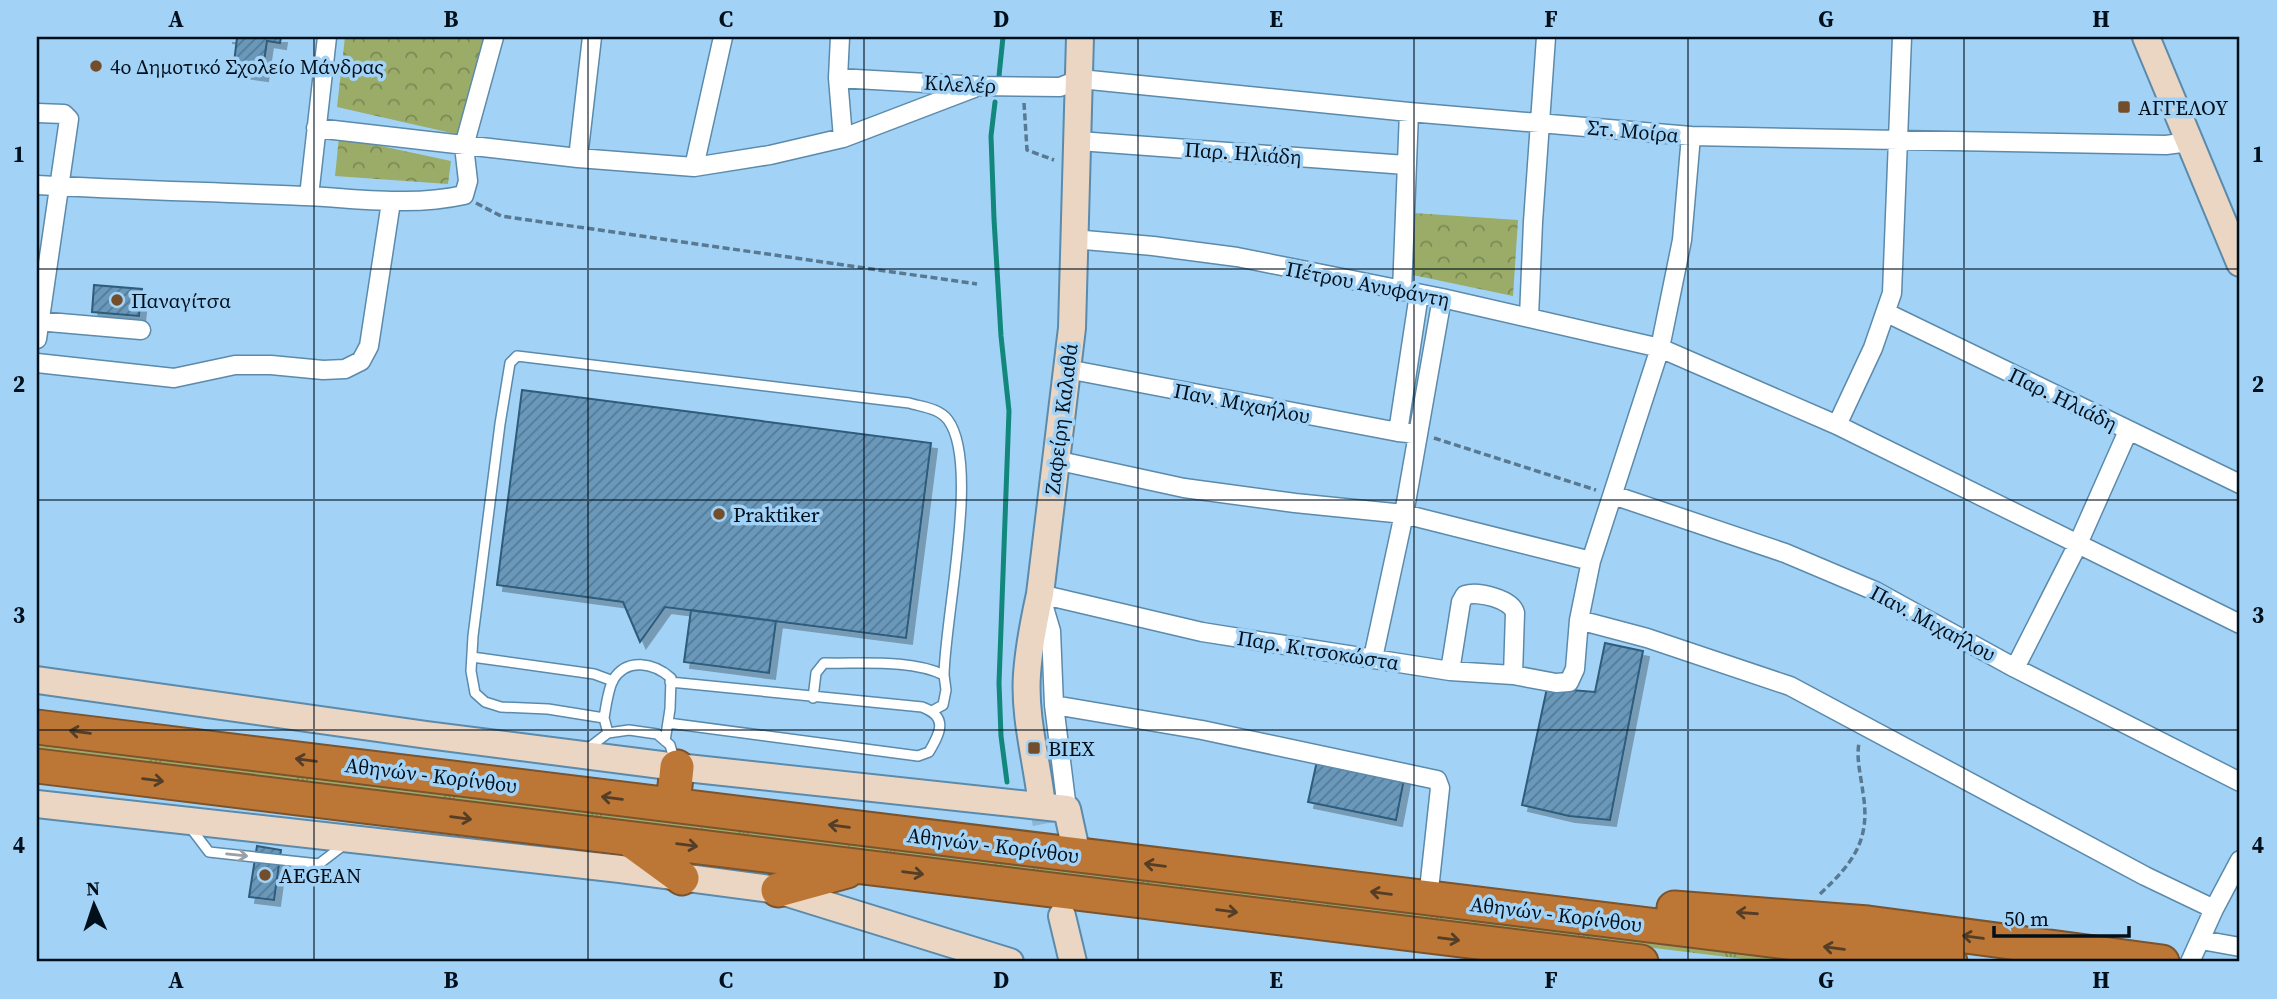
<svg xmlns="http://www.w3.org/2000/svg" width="2277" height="999" font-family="'Source Serif 4',serif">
  <defs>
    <pattern id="grass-tufts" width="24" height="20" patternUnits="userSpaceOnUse" patternTransform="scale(1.75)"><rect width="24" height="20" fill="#9aac68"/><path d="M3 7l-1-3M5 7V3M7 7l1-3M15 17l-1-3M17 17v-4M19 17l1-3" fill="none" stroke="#7b8a55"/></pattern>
    <pattern id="park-crowns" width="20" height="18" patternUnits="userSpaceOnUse" patternTransform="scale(1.75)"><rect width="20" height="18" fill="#9aac68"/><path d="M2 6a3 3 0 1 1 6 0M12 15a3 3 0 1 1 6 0" fill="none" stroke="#7b8a55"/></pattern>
    <pattern id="building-hatch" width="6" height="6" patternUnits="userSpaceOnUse" patternTransform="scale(1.75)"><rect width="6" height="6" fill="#6998ba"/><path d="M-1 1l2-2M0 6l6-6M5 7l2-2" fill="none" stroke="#547a96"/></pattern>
    <filter id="shadow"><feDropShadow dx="6" dy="6" stdDeviation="0" flood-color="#0004"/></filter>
  </defs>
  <rect width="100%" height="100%" fill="#a2d3f7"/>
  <path fill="url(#grass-tufts)" d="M37,742L1819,962H1768L37,749Z"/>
  <path fill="url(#park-crowns)" d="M345,37H487L460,135L337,107Z
    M339,137L451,161L448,184L335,176Z
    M1414,213L1518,220L1513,296L1408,274Z"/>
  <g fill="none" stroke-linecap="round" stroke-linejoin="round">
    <path stroke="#12877c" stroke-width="5" d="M999,76L1003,37
      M995,102L991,136L994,219L1001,336L1009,411L999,683L1001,736L1007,782"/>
  </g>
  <path fill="url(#building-hatch)" stroke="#2e5b7a" stroke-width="2" filter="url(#shadow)" d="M226,37H281L280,43L267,41L262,75L233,71L237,38Z
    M94,285L142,289L139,316L92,312Z
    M522,390L931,443L906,638L665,607L640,642L623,602L497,585Z
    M691,610L776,621L769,673L684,662Z
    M1605,643L1643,651L1610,820L1569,816L1522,805L1547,688L1595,692Z
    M1317,761L1404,779L1396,820L1308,802Z
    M257,846L281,850L274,900L249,897Z"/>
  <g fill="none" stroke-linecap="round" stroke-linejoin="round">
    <path stroke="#8ab6d6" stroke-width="26" stroke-dasharray="26 13" stroke-linecap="butt" d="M1041,798L1061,908"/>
    <defs>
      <path id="lane" d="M472,657L594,674L613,681
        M813,698L816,673L824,663C861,664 911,659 944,675L946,690L943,705L932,711
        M604,718C606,706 608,690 613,680C627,657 654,663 671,678L670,709L665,741
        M668,723L918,756L929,752C940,733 949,717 922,707L670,682
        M608,733L604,718L548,709L501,707L485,702L475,693L471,671L473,636L500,424L510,363L517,356L909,403C922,407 939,408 948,420C980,463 945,616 944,675
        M586,750L608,733L629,730L657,734L670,745L675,762
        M190,827L209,852L319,864L345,844"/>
      <path id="street" d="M840,37L838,78L843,138
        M838,78L979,86L1060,87L1080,79L1409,112L1691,136L2166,145L2189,142
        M37,113L64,114L69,119L37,339
        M316,128L578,158L694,167L770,155L843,138L974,88
        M1079,141L1406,165
        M578,158L592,37
        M694,167L723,37
        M37,185C126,190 215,192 304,196C358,198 410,207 464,195L468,181L464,146L494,37
        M309,196L327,37
        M1073,239L1153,246L1237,257L1442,298L1660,348L1837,425L2240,624
        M1402,291L1409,112
        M1887,313L2240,484
        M1529,317L1533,222L1546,37
        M37,321L141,330
        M37,363L174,378L235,365H271L323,370L345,369L361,361L369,346L391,202
        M1067,369L1398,432L1418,434
        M1837,425L1873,348L1892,293L1902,37
        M1398,432L1419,294
        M1055,460L1184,488L1295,503L1404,514L1591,561
        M1613,495L1785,553L1875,591L2015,668L2240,782
        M1579,620L1647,638L1790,686L2145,876L2214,909
        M1373,658L1404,514L1442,298
        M2015,668L2077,546L2128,431
        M1450,671L1461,602L1465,595C1478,591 1512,599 1515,613L1513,675
        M1054,705L1202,730L1437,780L1440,788L1428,899
        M1067,809L1054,705L1051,631L1040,594L1202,632L1450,671L1513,675L1556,683L1569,682L1575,669L1579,620L1591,561L1660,348L1682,240L1691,136
        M2201,940L2240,947
        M2190,962L2214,909L2240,860"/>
      <path id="secondary" d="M2146,37L2240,263
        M37,680L427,735L677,767L1067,809L1077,855
        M1041,798C1036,758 1024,715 1027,674C1029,647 1034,621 1040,594L1072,328L1080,37
        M37,804L620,869L778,890L1010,962
        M1062,916L1073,962"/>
      <path id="highway" d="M37,727L1950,962
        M37,766L1641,962
        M673,805L677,767
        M630,840L682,878
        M778,890L847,871
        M1674,908L1868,923L2162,962"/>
    </defs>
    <use href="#lane" stroke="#5b8aab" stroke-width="12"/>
    <use href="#street" stroke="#5b8aab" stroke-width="21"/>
    <use href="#secondary" stroke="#5b8aab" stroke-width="30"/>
    <use href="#highway" stroke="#7b532d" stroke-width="37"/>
    <path stroke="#587991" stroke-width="3.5" stroke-dasharray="7 3.5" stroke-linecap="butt" d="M1024,103L1027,150L1054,160
      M476,203L501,216L977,284
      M1434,438L1596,490
      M1820,894C1853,863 1871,840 1863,793C1861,776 1856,759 1859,743"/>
    <use href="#lane" stroke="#fff" stroke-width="9"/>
    <use href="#street" stroke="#fff" stroke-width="18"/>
    <use href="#secondary" stroke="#ebd6c3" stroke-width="26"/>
    <use href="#highway" stroke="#bc7736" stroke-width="33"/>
  </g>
  <defs><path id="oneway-shaft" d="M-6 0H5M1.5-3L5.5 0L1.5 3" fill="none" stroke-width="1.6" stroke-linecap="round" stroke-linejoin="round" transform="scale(1.75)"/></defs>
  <g stroke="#553e27">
    <use href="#oneway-shaft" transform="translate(80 732) rotate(-173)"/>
    <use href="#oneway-shaft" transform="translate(306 760) rotate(-173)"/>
    <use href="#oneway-shaft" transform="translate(153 780) rotate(7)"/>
    <use href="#oneway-shaft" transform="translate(612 798) rotate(-173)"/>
    <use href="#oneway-shaft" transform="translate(461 818) rotate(7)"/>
    <use href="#oneway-shaft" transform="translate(839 826) rotate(-173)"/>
    <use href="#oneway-shaft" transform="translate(687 845) rotate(7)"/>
    <use href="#oneway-shaft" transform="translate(1155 865) rotate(-173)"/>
    <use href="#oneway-shaft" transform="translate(913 873) rotate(7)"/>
    <use href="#oneway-shaft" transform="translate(1381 893) rotate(-173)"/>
    <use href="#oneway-shaft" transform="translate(1227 911) rotate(7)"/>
    <use href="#oneway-shaft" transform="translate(1747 913) rotate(-176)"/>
    <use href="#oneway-shaft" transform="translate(1973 937) rotate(-172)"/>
    <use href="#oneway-shaft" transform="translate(1449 939) rotate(7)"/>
    <use href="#oneway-shaft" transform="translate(1834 948) rotate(-173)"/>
  </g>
  <use stroke="#999fa4" href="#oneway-shaft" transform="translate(237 855) rotate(6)"/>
  <path fill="none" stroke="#010f1b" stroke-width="2" stroke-opacity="0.55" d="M314,37V962M588,37V962M864,37V962M1138,37V962M1414,37V962M1688,37V962M1964,37V962M37,269H2240M37,500H2240M37,730H2240"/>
  <g fill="#744d2a" stroke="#a2d3f7" stroke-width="2.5">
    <circle cx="96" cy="66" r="7"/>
    <rect x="2117" y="100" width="14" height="14" rx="3.5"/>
    <circle cx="117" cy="300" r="7"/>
    <circle cx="719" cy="514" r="7"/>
    <rect x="1027" y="741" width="14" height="14" rx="3.5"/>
    <circle cx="265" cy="875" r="7"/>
  </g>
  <g text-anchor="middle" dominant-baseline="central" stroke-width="7" stroke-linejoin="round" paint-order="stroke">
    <g font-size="21" fill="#010f1b" stroke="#a2d3f7" text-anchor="start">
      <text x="110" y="66">4ο Δημοτικό Σχολείο Μάνδρας</text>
      <text x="2138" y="107">ΑΓΓΕΛΟΥ</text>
      <text x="131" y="300">Παναγίτσα</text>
      <text x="733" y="514">Praktiker</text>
      <text x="1048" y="748">ΒΙΕΧ</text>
      <text x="279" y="875">AEGEAN</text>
    </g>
    <g font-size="21" fill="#010f1b" stroke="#a2d3f7">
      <text transform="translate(960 84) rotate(3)">Κιλελέρ</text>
      <text transform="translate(1633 131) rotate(5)">Στ. Μοίρα</text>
      <text transform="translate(1243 153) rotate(4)">Παρ. Ηλιάδη</text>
      <text transform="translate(1368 284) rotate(11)">Πέτρου Ανυφάντη</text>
      <text transform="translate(2063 399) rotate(26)">Παρ. Ηλιάδη</text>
      <text transform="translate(1242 403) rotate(11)">Παν. Μιχαήλου</text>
      <text transform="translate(1061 419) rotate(-83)">Ζαφείρη Καλαθά</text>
      <text transform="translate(1933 623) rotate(28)">Παν. Μιχαήλου</text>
      <text transform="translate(1318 650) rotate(9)">Παρ. Κιτσοκώστα</text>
      <text transform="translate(431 775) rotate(7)">Αθηνών - Κορίνθου</text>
      <text transform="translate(993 845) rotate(7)">Αθηνών - Κορίνθου</text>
      <text transform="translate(1556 914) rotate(7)">Αθηνών - Κορίνθου</text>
    </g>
  </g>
  <rect width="2277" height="999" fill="none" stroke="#a2d3f7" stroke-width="77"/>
  <g transform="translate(94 905) rotate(357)" stroke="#a2d3f7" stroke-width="5" paint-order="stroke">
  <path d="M0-5L12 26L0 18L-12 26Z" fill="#010f1b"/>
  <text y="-10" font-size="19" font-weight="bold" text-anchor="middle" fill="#010f1b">N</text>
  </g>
  <path d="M1994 926v10h135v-10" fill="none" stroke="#010f1b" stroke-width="3.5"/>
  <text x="2004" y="926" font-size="21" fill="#010f1b" stroke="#a2d3f7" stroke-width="5" paint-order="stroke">50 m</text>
  <rect x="38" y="38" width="2200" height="922" fill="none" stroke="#010f1b" stroke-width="2.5"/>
  <g font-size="23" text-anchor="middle" font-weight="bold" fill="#010f1b">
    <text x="176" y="27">A</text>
    <text x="451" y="27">B</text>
    <text x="726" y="27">C</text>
    <text x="1001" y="27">D</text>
    <text x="1276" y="27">E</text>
    <text x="1551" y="27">F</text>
    <text x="1826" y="27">G</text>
    <text x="2101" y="27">H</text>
    <text x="19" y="162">1</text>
    <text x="2258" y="162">1</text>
    <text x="19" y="392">2</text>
    <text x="2258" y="392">2</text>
    <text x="19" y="623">3</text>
    <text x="2258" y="623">3</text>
    <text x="19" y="853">4</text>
    <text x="2258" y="853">4</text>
    <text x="176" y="988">A</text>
    <text x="451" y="988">B</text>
    <text x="726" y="988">C</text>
    <text x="1001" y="988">D</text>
    <text x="1276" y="988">E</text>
    <text x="1551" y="988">F</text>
    <text x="1826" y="988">G</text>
    <text x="2101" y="988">H</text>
  </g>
</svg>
